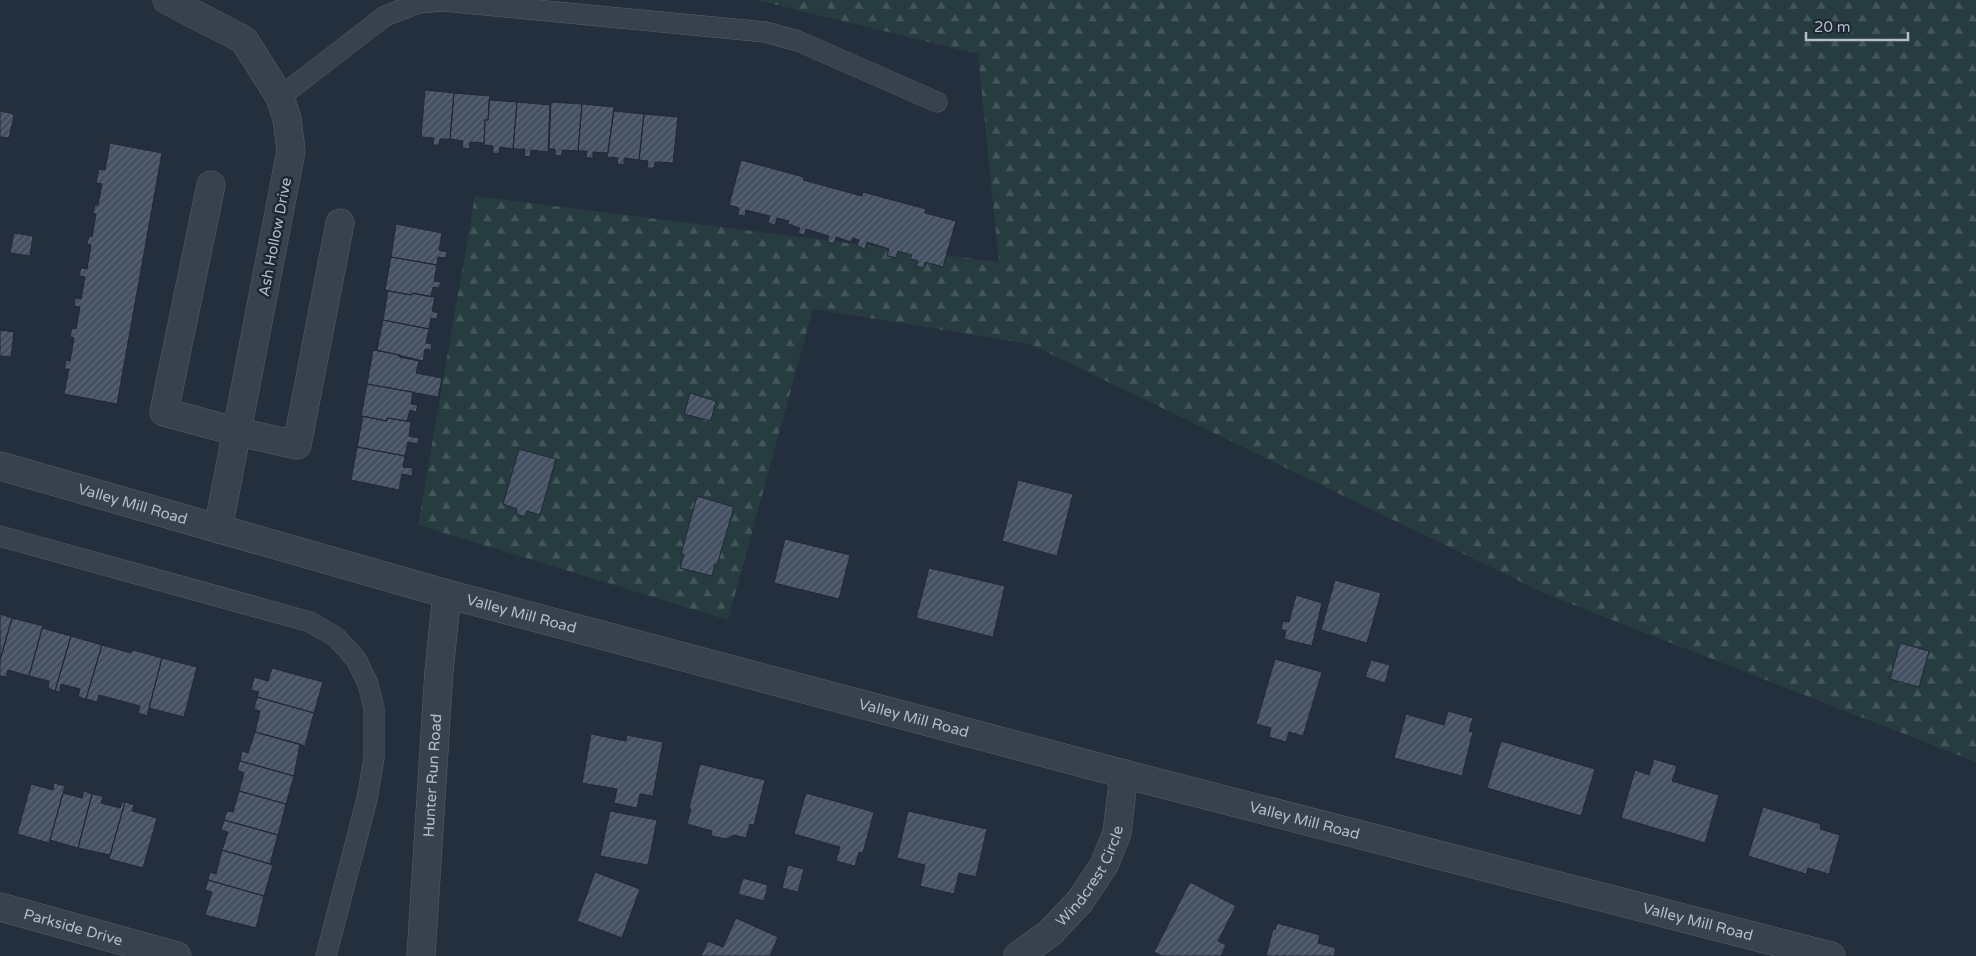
<svg xmlns="http://www.w3.org/2000/svg" width="1976" height="956" font-family="'Varela Round',sans-serif">
  <defs>
    <pattern id="forest-firs" width="22" height="20" patternUnits="userSpaceOnUse" patternTransform="scale(1.25)"><rect width="22" height="20" fill="#263c3f"/><path d="M5 1l3.5 6h-7zM16 11l3.5 6h-7z" fill="#435659"/></pattern>
    <pattern id="building-hatch" width="6" height="6" patternUnits="userSpaceOnUse" patternTransform="scale(1.25)"><rect width="6" height="6" fill="#455162"/><path d="M-1 1l2-2M0 6l6-6M5 7l2-2" fill="none" stroke="#5d6877"/></pattern>
  </defs>
  <rect width="100%" height="100%" fill="#242f3e"/>
  <path fill="url(#forest-firs)" d="M757,0H1976V762L1548,595L1030,344L813,309L728,620L418,525L475,196L999,262L978,54Z"/>
  <path fill="url(#building-hatch)" stroke="#1f2835" d="M425,90L454,93L450,139H440L439,145H433L434,138L421,137Z
    M454,93L490,96L488,120H485L484,143L470,142L469,149L462,148L463,141L450,139Z
    M489,100L517,102L513,149L500,147L499,154L493,153V146L484,145L485,120H488Z
    M517,102L550,105L548,152L531,150L530,157L524,156L525,149H513Z
    M551,102L582,104L578,151L562,150V156L555,155V149H549Z
    M582,104L614,107L608,153L593,152V158H586L587,151H578Z
    M0,111L11,113L14,116L9,138L0,137Z
    M614,111L644,114L639,160L624,158V165L617,164L618,158L607,157Z
    M644,114L678,117L673,163L655,162L654,168H647L648,161L639,160Z
    M110,143L162,153L117,404L64,394L69,369H64L66,360L70,361L74,338L70,337L72,328L76,329L80,307L74,306L75,298L81,299L85,277L79,276L81,268L87,269L91,245L87,244L89,236L92,237L96,214L93,213L95,205H98L102,184L96,183L99,169L105,170Z
    M741,160L804,177L803,180L862,196L863,192L926,209L925,213L956,221L943,267L925,262L924,268L916,266L918,261L910,259L912,255L898,251L896,258L887,256L889,249L867,242L865,249L857,246L859,240L853,238L851,242L836,237L834,244L827,242L829,236L806,229L804,235L798,233L800,228L788,224L789,221L777,218L775,225L768,223L770,216L746,210L745,216L738,215L739,208L729,205Z
    M396,224L442,233L439,250L447,252L446,258L438,257L437,265L391,257Z
    M14,233L33,236L30,256L10,253Z
    M391,257L437,265L434,281L441,282L439,288L433,287L431,297L412,293L411,295L385,290Z
    M388,291L411,295L412,293L435,297L432,311L438,313L437,319L431,318L429,329L383,320Z
    M383,320L429,329L426,343L432,344L431,350L425,349L423,361L377,350Z
    M0,330L14,332L11,357L0,356Z
    M373,350L400,355L399,357L419,361L416,373L442,378L438,397L367,384Z
    M367,384L413,392L411,404L418,405L416,412L410,410L407,421L387,418V421L361,416Z
    M690,393L716,401L711,421L684,414Z
    M363,416L387,421V418L411,422L409,436L419,438L418,444L408,442L405,456L357,447Z
    M357,447L405,456L403,467L413,468L412,476L402,474L399,490L351,480Z
    M519,449L556,459L540,515L527,511L525,517L516,514L517,509L503,504Z
    M1018,480L1073,494L1057,556L1002,541Z
    M697,496L734,507L717,565L715,564L712,576L680,568L684,554H681Z
    M785,539L850,555L839,599L774,583Z
    M929,568L1005,586L993,637L916,618Z
    M1335,580L1381,593L1367,643L1321,630Z
    M1296,595L1322,603L1312,646L1284,639L1286,631L1281,629L1283,621L1289,622Z
    M0,614L12,618L0,660Z
    M12,618L43,626L29,676L8,670L6,677L0,676V660Z
    M42,628L71,636L55,691L48,688L49,681L29,676Z
    M71,636L102,645L86,699L78,697L80,689L61,684L60,692L55,691Z
    M1900,643L1929,651L1919,687L1890,679Z
    M102,645L131,653L133,650L162,658L147,716L138,713L140,706L99,695L97,702L86,699Z
    M162,658L197,667L184,717L149,708Z
    M1275,659L1322,672L1303,736L1289,732L1286,742L1269,737L1271,728L1256,724Z
    M1371,660L1390,665L1385,683L1365,677Z
    M272,668L323,682L314,713L257,697L259,692L251,690L254,677L268,681Z
    M257,697L314,713L305,746L255,732L260,711L254,709Z
    M1448,711L1473,718L1469,731L1473,732L1462,776L1394,758L1406,714L1444,725Z
    M255,732L300,744L294,776L240,761L242,751L248,753Z
    M591,734L626,741L627,735L663,742L653,796L640,794L637,808L614,803L617,789L582,783Z
    M1501,741L1595,769L1581,816L1487,788Z
    M1654,759L1677,766L1672,781L1719,795L1705,843L1621,818L1635,770L1649,775Z
    M240,761L294,776L286,804L239,791L244,773L237,770Z
    M700,764L765,780L754,825L750,824L746,838L734,835L726,839L711,836L712,831L687,824L691,809L689,808Z
    M54,783L65,786L49,843L17,834L31,784L53,790Z
    M84,791L92,794L78,848L50,840L63,793L82,798Z
    M239,791L286,804L278,835L224,820L227,811L233,812Z
    M806,793L874,812L863,853L859,852L855,866L836,861L840,847L794,834Z
    M92,794L103,796L101,803L120,808L122,802H125L110,855L78,848Z
    M125,802L134,805L132,811L157,818L143,868L109,859Z
    M1763,807L1821,824L1820,829L1840,835L1829,874L1808,868L1806,874L1748,856Z
    M610,811L657,820L648,865L600,856Z
    M908,811L987,829L976,877L959,873L954,894L920,886L925,865L897,858Z
    M224,820L278,835L270,864L222,850L228,832L221,830Z
    M222,850L273,865L264,896L208,880L210,872L216,874Z
    M788,865L804,869L798,892L782,888Z
    M595,872L640,889L622,938L577,921Z
    M743,878L768,885L764,901L738,894Z
    M208,880L264,896L256,928L205,915L212,892L205,890Z
    M1190,882L1236,906L1218,941L1226,945L1221,956H1162L1154,952Z
    M736,918L778,937L770,956H701L708,941L723,947Z
    M1277,923L1320,935L1318,943L1336,948L1334,956H1266L1273,929L1275,930Z"/>
  <g fill="none" stroke-linecap="round" stroke-linejoin="round">
    <defs>
      <path id="service" d="M280,97L385,16L419,3L443,1L765,32L798,41L937,102
        M0,536L310,622L336,637L356,659L368,684L374,708V758L367,799L326,956"/>
      <g id="minor">
        <path d="M167,0L244,40L280,97L287,119L291,151L218,529"/>
        <path d="M211,185L164,412L238,432L297,445L340,223"/>
        <path id="s1" d="M0,907L177,956"/>
        <path id="s2" d="M421,956L439,671L447,594"/>
        <path id="s3" d="M1018,956L1050,933L1080,901L1104,865L1117,833L1124,774"/>
      </g>
      <g id="tertiary">
        <path id="s4" d="M0,466L447,594L1124,774L1831,956"/>
      </g>
    </defs>
    <use href="#service" stroke="#565f6c" stroke-width="21"/>
    <use href="#minor" stroke="#565f6c" stroke-width="29"/>
    <use href="#tertiary" stroke="#565f6c" stroke-width="29"/>
    <use href="#service" stroke="#38414e" stroke-width="20"/>
    <use href="#minor" stroke="#38414e" stroke-width="28"/>
    <use href="#tertiary" stroke="#38414e" stroke-width="28"/>
  </g>
  <g text-anchor="middle" dominant-baseline="central" stroke-width="5" stroke-linejoin="round" paint-order="stroke">
    <g font-size="15" fill="#b4bcc9" stroke="#1d2633">
      <text transform="translate(275 237) rotate(-79)">Ash Hollow Drive</text>
      <text stroke="none"><textPath href="#s4" startOffset="138">Valley Mill Road</textPath></text>
      <text stroke="none"><textPath href="#s4" startOffset="542">Valley Mill Road</textPath></text>
      <text stroke="none"><textPath href="#s4" startOffset="948">Valley Mill Road</textPath></text>
      <text stroke="none"><textPath href="#s2" startOffset="181">Hunter Run Road</textPath></text>
      <text stroke="none"><textPath href="#s4" startOffset="1352">Valley Mill Road</textPath></text>
      <text stroke="none"><textPath href="#s3" startOffset="110">Windcrest Circle</textPath></text>
      <text stroke="none"><textPath href="#s4" startOffset="1758">Valley Mill Road</textPath></text>
      <text stroke="none"><textPath href="#s1" startOffset="76">Parkside Drive</textPath></text>
    </g>
  </g>
  <path d="M1806 32v8h102v-8" fill="none" stroke="#b4bcc9" stroke-width="2.5"/>
  <text x="1814" y="32" font-size="15" fill="#b4bcc9" stroke="#1d2633" stroke-width="4" paint-order="stroke">20 m</text>
</svg>
